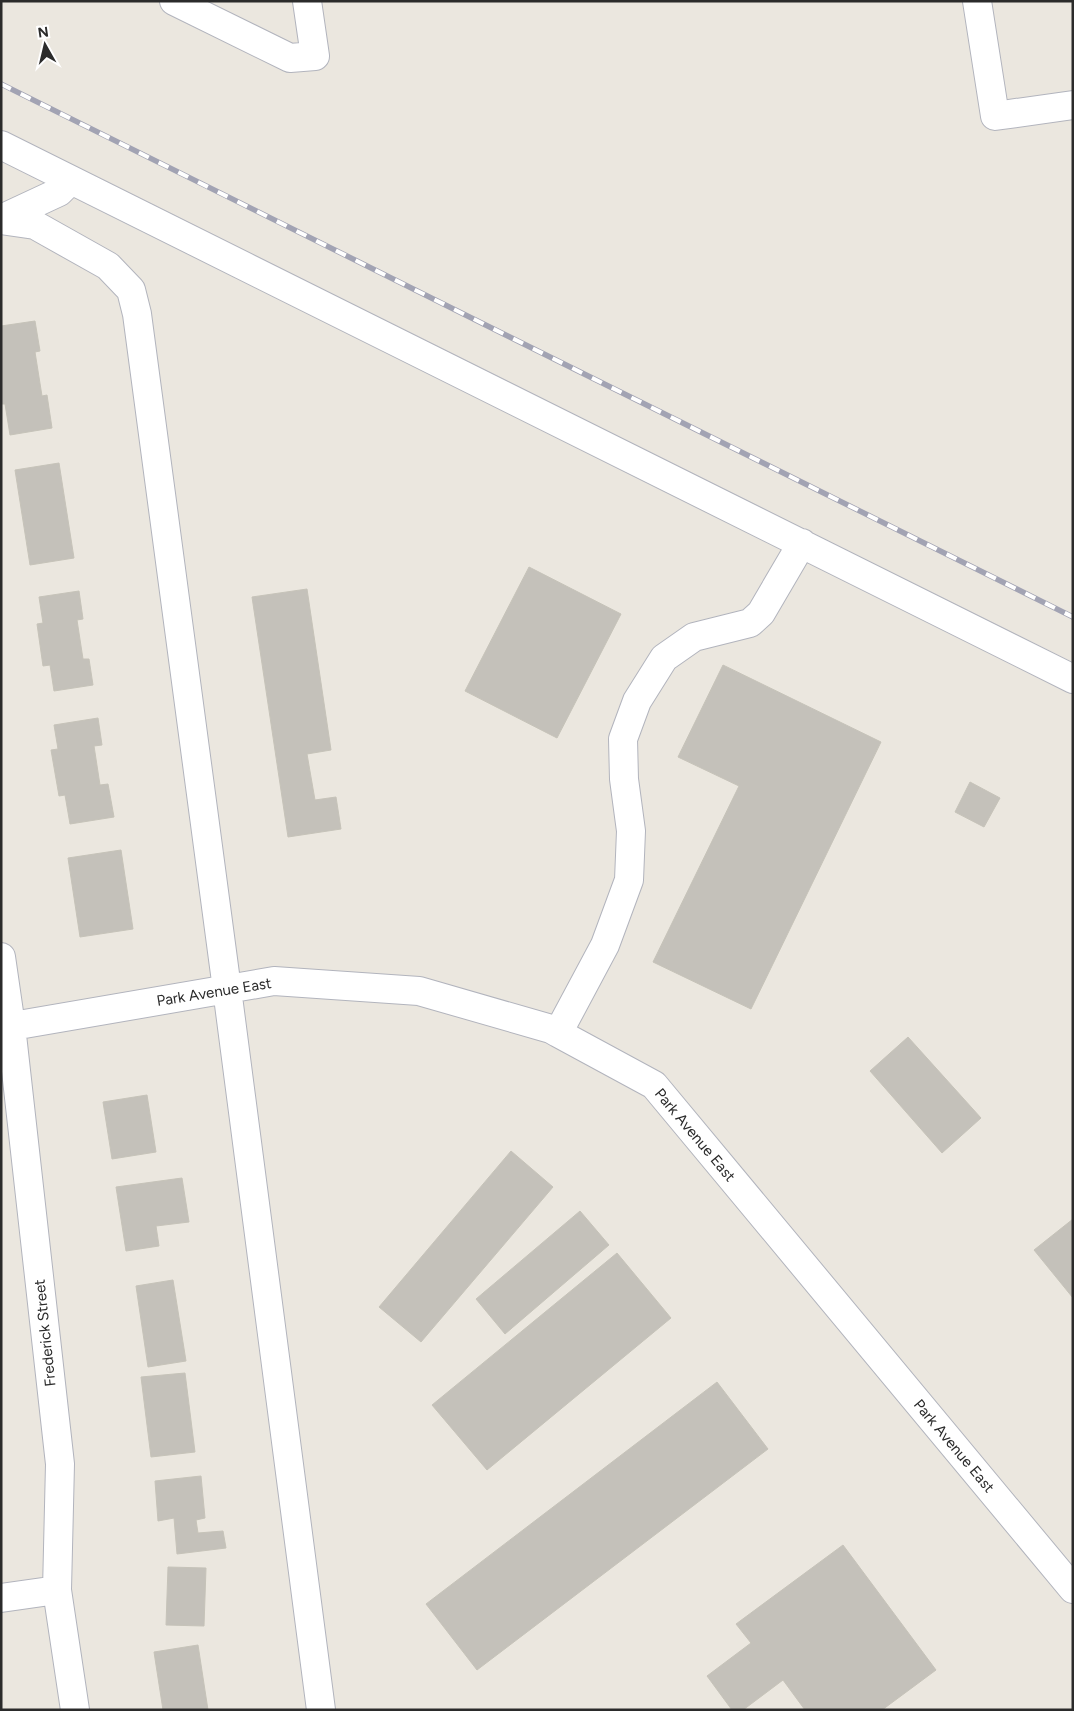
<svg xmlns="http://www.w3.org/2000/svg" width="1074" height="1711" font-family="Figtree,sans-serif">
  <rect width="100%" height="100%" fill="#ebe7df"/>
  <path fill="#c4c1ba" stroke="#c6c3b9" d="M35,321L40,351L35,352L42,396L47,395L52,428L10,435L5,404H1V326Z
    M59,463L74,558L30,565L15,470Z
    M529,567L621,614L557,738L465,691Z
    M307,589L331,750L307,754L315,800L336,797L341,829L288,837L252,597Z
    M79,591L83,619L77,620L83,659H89L93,685L54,691L50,665L43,666L37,624L43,623L39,597Z
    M723,665L881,742L751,1009L653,962L739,786L678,757Z
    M98,718L102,745L94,746L100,785L108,784L114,817L70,824L65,795L59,796L51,750L58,749L54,725Z
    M970,782L1000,798L984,827L955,812Z
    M121,850L133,929L80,937L68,858Z
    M908,1037L981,1118L942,1153L870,1071Z
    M147,1095L156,1152L112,1159L103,1102Z
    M511,1151L553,1187L421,1342L379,1307Z
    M182,1178L189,1222L156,1226L159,1246L126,1251L116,1187Z
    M580,1211L609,1245L505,1334L476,1299Z
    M1073,1219V1298L1034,1250Z
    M617,1253L671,1318L487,1470L432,1405Z
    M173,1280L186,1361L148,1367L136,1286Z
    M185,1373L195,1452L151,1457L141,1377Z
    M717,1382L768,1449L477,1670L426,1604Z
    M201,1476L205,1518L196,1520L198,1533L223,1531L226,1548L177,1554L174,1518L158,1521L155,1481Z
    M843,1545L936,1670L882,1710H805L783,1680L743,1710H732L707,1676L751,1643L736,1624Z
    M168,1567L206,1568L204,1626L166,1625Z
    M198,1645L208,1710H163L154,1652Z"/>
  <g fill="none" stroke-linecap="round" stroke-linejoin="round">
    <defs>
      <path id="minor" d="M174,1L290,58L315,56L307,1
        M977,1L995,116L1073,105
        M1,145L1073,679
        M1,219L59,192L64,187L69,179
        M1,220L35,225L108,266L131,290L137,314L227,989L321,1710
        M1,957L11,1026L60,1464L57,1590L75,1710
        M1,1028L274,981L419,991L551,1029L558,1033L654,1085L1073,1589
        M558,1033L605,945L629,880L631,831L624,779L623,739L637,701L664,658L694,637L750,623L761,613L802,543
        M1,1598L57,1590"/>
    </defs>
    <use href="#minor" stroke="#b2b4bd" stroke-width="30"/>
    <use href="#minor" stroke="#fff" stroke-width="28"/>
    <defs>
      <path id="rail" d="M1,84L1073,617"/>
    </defs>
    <use href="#rail" stroke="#a2a3b3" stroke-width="5.5"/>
    <use href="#rail" stroke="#fff" stroke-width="4" stroke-dasharray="11" stroke-linecap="butt"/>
  </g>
  <g text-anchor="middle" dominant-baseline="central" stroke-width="5" stroke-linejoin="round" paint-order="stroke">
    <g font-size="15" fill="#2b2b2b" stroke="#fff">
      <text transform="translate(214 992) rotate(-9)">Park Avenue East</text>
      <text transform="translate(695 1135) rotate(50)">Park Avenue East</text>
      <text transform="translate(45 1333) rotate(-96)">Frederick Street</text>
      <text transform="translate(954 1446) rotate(50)">Park Avenue East</text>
    </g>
  </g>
  <rect width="1074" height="1711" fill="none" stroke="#2b2b2b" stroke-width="5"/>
  <g transform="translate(45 45) rotate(352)" stroke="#ffffff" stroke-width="4" paint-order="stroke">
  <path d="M0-4L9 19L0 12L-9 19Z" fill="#2b2b2b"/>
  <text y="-8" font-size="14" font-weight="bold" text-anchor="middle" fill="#2b2b2b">N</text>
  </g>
</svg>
